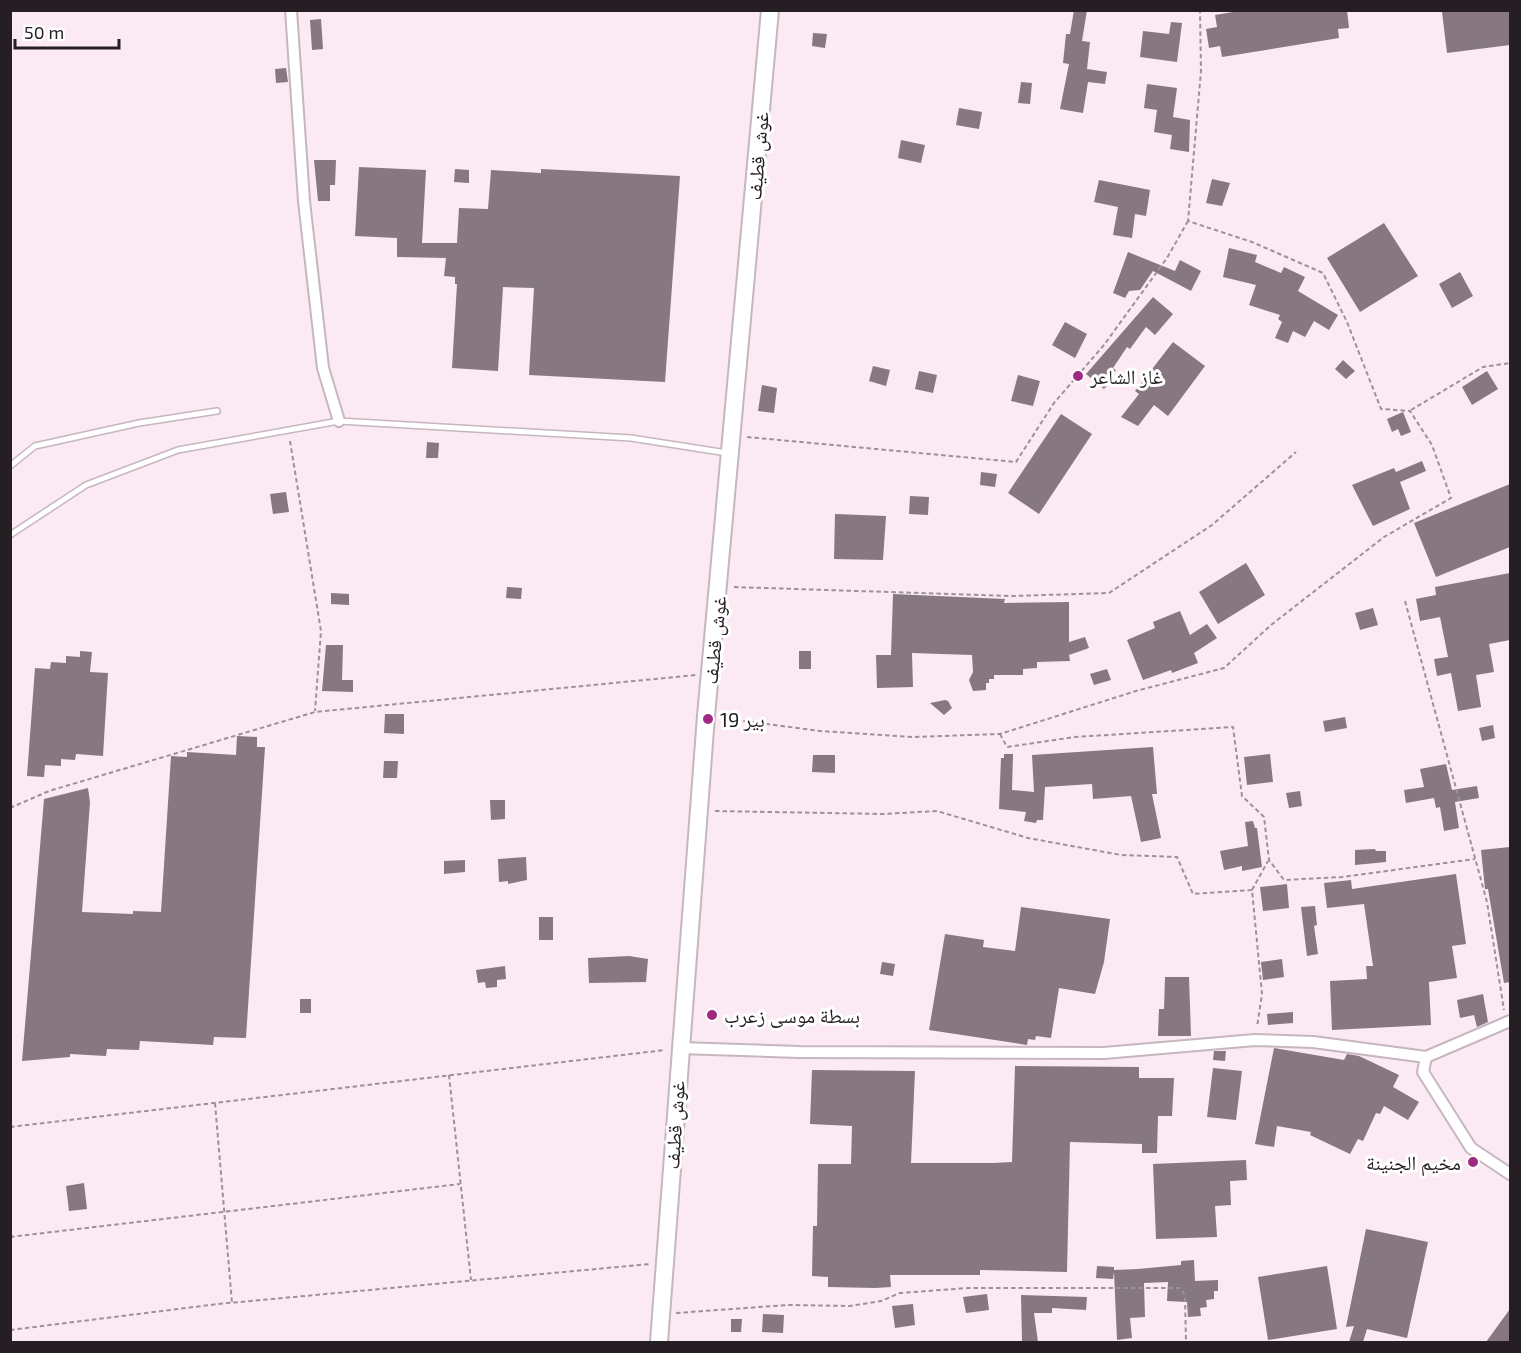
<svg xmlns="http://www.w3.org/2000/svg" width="1521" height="1353" font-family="'Exo 2','Noto Naskh Arabic',sans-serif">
  <rect width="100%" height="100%" fill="#fbeaf4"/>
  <path fill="#867780" d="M1074,10H1087L1082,41L1090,42L1087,69L1107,72L1105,84L1088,82L1083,113L1060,109L1069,64L1063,63L1066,34H1070Z
    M1245,10H1347L1349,28L1338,29L1339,38L1222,57L1220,46L1209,48L1206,29L1217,27L1215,15Z
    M1457,10H1510V45L1447,53L1442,12Z
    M321,19L323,49L312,50L310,20Z
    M1171,22L1182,23L1177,62L1140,57L1143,31L1169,34Z
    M813,33L827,34L825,48L812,46Z
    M286,68L288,82L276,83L275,69Z
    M1021,82L1032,83L1030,104L1018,103Z
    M1147,84L1177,88L1173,117L1190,120L1189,152L1170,149L1172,135L1154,132L1157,110L1144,108Z
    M959,108L982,112L979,129L956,125Z
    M901,140L925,145L921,163L898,158Z
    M314,160H336L335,185H330V201H318Z
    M359,167L426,170L422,243H457L459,208L488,209L491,170L541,173V169L680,176L665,382L529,375L534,288L503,287L498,371L452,368L457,284H455V277L444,276L446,258L397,257V238L355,236Z
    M455,169L469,170V183L454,182Z
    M1212,179L1230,183L1222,206L1206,203Z
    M1099,180L1150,190L1146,216L1135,214L1132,238L1113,235L1118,207L1094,202Z
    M1384,223L1418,276L1360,312L1327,258Z
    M1229,248L1257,255L1255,262L1281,273L1284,267L1305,277L1298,291L1338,315L1329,330L1314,321L1305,337L1293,331L1288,343L1275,338L1282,322L1278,319L1280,315L1249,305L1256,285L1223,277Z
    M1128,252L1175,271L1180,260L1201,271L1191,291L1153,271L1140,290L1129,291L1125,298L1113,293Z
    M1460,272L1473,296L1452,308L1439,284Z
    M1153,297L1173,314L1155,335L1146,327L1130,349L1127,347L1113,368L1116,370L1111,376L1114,378L1104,389L1086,374Z
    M1065,322L1087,334L1075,358L1052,345Z
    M1173,342L1205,366L1168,416L1154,405L1138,426L1121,417L1139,394L1135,391Z
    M1343,360L1355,371L1346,379L1335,369Z
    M873,366L890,370L886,386L869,381Z
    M919,371L937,375L933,393L915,389Z
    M1487,371L1498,389L1472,405L1462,387Z
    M1018,375L1040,381L1033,406L1011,401Z
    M762,385L777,388L774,413L758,411Z
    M1403,412L1411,432L1401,436L1398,429L1392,432L1387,419Z
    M1061,414L1092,434L1039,514L1008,493Z
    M427,442L439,443L438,458H426Z
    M1422,461L1426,471L1400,482L1410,509L1373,526L1352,485L1394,468L1396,472Z
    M981,472L997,474L995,487L980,485Z
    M1510,484V547L1436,577L1414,523Z
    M286,492L289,512L273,514L270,494Z
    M910,496L929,497L928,515L909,514Z
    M835,514L886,516L883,560L834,559Z
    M1246,563L1265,595L1218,624L1199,592Z
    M1510,573V640L1489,644L1494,672L1476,675L1481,707L1458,711L1451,673L1437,676L1434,659L1448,657L1440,617L1420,621L1416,599L1436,595L1435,587Z
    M507,587L522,588L521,599L506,598Z
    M331,593L349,594V605L331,604Z
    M893,594L1005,599L1004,603L1069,602V642L1085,637L1089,648L1069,655L1070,661L1037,662V668L1023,669V675H994V679H989V683H986V690L973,691L969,680L973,672L972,655L912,653L913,687L877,688L876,655H891Z
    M1373,608L1378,625L1360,630L1355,613Z
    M1180,611L1190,635L1207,624L1217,638L1194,653L1198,663L1172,673L1171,670L1143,680L1127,640L1155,628L1153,622Z
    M326,645H343L342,680H353V692L322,691Z
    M80,651L92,652L90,672L108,673L103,756L76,754L75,760L61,759V766L45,765L44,777L27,776L35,668L50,669L51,662L66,663V656L80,657Z
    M799,651H811V669H799Z
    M1107,669L1111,680L1094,685L1090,674Z
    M945,700L948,701L952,708L944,715L930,703Z
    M385,714H404V734L384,733Z
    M1345,717L1347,728L1325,732L1323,721Z
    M1493,725L1495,738L1482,741L1479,728Z
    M237,736L257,737V747H265L246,1038L214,1037L213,1045L140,1041L139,1050L107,1049L106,1056L70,1054V1057L22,1061L44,799L88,788L90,802L82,912L133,914V911L161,912L171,756L187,757V752L236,755Z
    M1153,747L1157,794H1152L1161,838L1141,842L1131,796L1093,799L1092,784L1045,787L1043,820H1037L1036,823L1024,821L1026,812L999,809L1001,758H1004V754H1013L1012,790L1034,792L1032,755Z
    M1270,754L1273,782L1247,785L1244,757Z
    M813,755H835V773L812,772Z
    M384,761H398L397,778H383Z
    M1446,764L1452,790L1477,786L1479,798L1455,802L1459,828L1444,831L1440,807L1436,808L1434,798L1406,803L1404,790L1424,787L1420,769Z
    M1300,791L1302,806L1289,808L1286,793Z
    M490,800H505V819L491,820Z
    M1253,821L1255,828H1257L1262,867L1242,871V866L1224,870L1220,851L1248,846L1245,822Z
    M1510,847V982L1504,983L1488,889H1485L1481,850Z
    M1375,849L1376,851H1386V862L1355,865V850Z
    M526,857L527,880L508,884V881L499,882L498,859Z
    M465,860V872L444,874V861Z
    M1456,874L1466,944L1452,946L1457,978L1429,982L1431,1025L1332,1030L1330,981L1367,979L1366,966H1373L1364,904L1327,908L1324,883L1351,880L1352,889Z
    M1287,884L1289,908L1263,911L1260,887Z
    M1315,906L1317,925L1314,926L1318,954L1307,956L1301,907Z
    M1021,907L1110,919L1104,962L1095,994L1059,988L1051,1038L1036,1036L1035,1040L1028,1039L1027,1045L929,1030L945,934L984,940L983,947L1015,951Z
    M539,917H553V940H539Z
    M629,956L648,959L646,982L589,983L588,958Z
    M1282,959L1284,977L1263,980L1261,962Z
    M882,962L895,964L893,976L880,974Z
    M505,966L506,979L497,980V987L486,988L485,982L478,983L476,970Z
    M1165,977H1189L1191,1036H1158L1159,1009H1164Z
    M1483,994L1488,1022L1477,1027L1474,1015L1460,1018L1457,1000Z
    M300,999H311V1013H300Z
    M1293,1012V1023L1268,1025L1267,1014Z
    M1274,1048L1344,1060L1347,1054L1359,1056L1399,1075L1393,1087L1419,1102L1408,1120L1384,1106L1380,1114L1376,1113L1363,1141L1358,1139L1350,1154L1310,1135L1311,1132L1277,1126L1274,1147L1255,1144Z
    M1214,1051H1226L1225,1061L1213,1060Z
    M1015,1066L1139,1067V1078H1174L1172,1116H1158L1157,1153H1142V1144L1070,1142L1067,1272L980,1270V1275H890L891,1287L875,1288L828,1287V1277L812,1276L813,1226H817L818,1164H851L852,1126L810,1124L812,1070L915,1071L911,1163H993L1012,1162Z
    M1213,1068L1242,1071L1236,1120L1207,1117Z
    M1246,1160L1247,1180L1230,1181L1231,1205L1215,1206L1217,1237L1156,1239L1153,1164Z
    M84,1183L87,1209L69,1211L66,1186Z
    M1366,1229L1428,1242L1407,1338L1367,1329L1363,1342H1349L1354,1326L1346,1327Z
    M1194,1260L1195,1281L1218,1280V1291H1214V1299L1206,1300L1207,1307L1200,1308L1201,1316L1188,1317L1187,1302L1167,1301L1168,1282L1144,1283L1145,1317L1130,1318L1132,1338L1117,1340L1114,1272L1113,1279L1096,1278L1097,1266L1114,1267V1270L1138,1269L1181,1265V1261Z
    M1327,1266L1337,1329L1268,1340L1258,1277Z
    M987,1294L989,1310L966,1313L963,1297Z
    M1021,1295L1087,1297L1086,1310L1052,1308V1313H1034L1038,1342H1022Z
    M913,1304L915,1325L895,1328L892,1306Z
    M1510,1309V1342H1486Z
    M763,1314L784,1315L783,1333L762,1332Z
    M731,1319H742L741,1332H731Z"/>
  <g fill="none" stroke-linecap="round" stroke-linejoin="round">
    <defs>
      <path id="service" d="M10,466L35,446L139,423L217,411
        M10,535L86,485L178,450L339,421L631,438L727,453"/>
      <path id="minor" d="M291,10L304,201L323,368L339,421
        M680,1048L799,1052L1104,1053L1255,1040L1313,1042L1426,1057L1510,1021
        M1426,1057L1423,1072L1471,1148L1510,1174"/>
      <path id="secondary" d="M659,1342L706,716L770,10"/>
    </defs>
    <use href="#service" stroke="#c6b6c0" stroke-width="8"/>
    <use href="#minor" stroke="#c6b6c0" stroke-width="14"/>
    <use href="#secondary" stroke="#c6b6c0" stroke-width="20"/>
    <path stroke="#9d9198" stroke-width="2" stroke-dasharray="4.5 3" stroke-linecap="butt" d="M1411,410L1483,367L1510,363
      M747,437L1016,462L1054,403L1104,345L1167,258L1188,221
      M290,441L321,631L315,711
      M734,587L1012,596L1109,593L1212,525L1296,452
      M1405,601L1487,902L1504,1010
      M721,718L820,731L912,737L1000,734L1136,691L1224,668L1271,625L1384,537L1451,498L1432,445L1410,411L1381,409L1347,322L1323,273L1252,242L1188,221L1201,71L1200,10
      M1000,734L1007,747L1075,737L1233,727L1242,796L1264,817L1269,860L1284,880L1342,877L1475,859
      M10,808L49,791L315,712L696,675
      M715,811L883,814L937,811L1028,838L1121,855L1177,857L1193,894L1252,890L1262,994L1257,1027
      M1252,890L1268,861
      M449,1075L471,1280
      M215,1103L232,1303
      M10,1127L665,1050
      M10,1237L460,1184
      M676,1313L788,1305L850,1306L881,1301L900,1293L968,1288H1180L1185,1295L1186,1342
      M10,1330L218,1304L650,1264"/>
    <use href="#service" stroke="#fff" stroke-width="5"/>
    <use href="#minor" stroke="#fff" stroke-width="10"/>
    <use href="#secondary" stroke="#fff" stroke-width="16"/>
  </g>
  <g fill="#a12981" stroke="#fff" stroke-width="2">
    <circle cx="1078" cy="376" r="6"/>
    <circle cx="708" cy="719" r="6"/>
    <circle cx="712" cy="1015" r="6"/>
    <circle cx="1473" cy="1162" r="6"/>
  </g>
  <g text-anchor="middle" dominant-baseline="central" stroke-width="6" stroke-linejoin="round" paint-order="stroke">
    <g font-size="20" fill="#251f23" stroke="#fff">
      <text transform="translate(757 156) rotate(-85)">غوش قطيف</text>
      <text transform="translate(714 640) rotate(-84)">غوش قطيف</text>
      <text transform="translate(674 1125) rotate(-86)">غوش قطيف</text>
    </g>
    <g font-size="20" fill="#251f23" stroke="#fff" text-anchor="start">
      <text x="1090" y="376">غاز الشاعر</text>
      <text x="720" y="719">بير 19</text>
      <text x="724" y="1015">بسطة موسى زعرب</text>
      <text x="1461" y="1162" text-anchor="end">مخيم الجنينة</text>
    </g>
  </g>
  <rect width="1521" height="1353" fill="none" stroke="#251f23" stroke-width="24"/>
  <path d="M15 39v9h104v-9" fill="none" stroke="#251f23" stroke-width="3"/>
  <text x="24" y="39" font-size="18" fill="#251f23" stroke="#ffffff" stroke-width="4.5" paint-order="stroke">50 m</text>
</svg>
